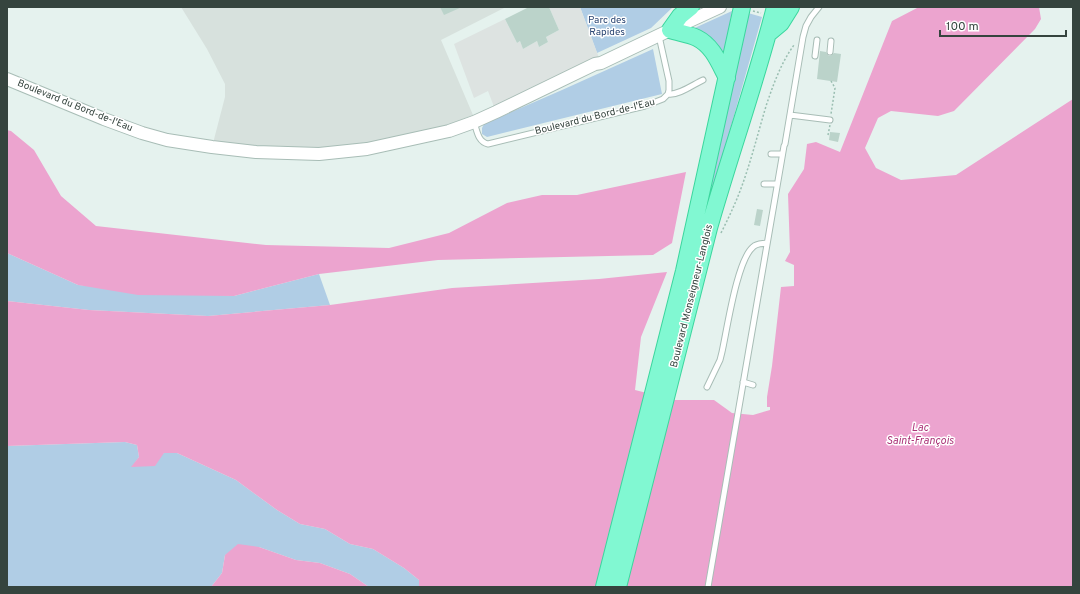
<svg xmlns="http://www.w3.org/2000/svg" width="1080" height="594" font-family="Overpass,sans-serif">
  <rect width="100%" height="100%" fill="#e5f2ee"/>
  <path fill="#d7e1dd" d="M181,7H506L441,40L473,115L409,140L367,149L212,147L225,97V84L207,49Z"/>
  <path fill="#b0cde5" d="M580,7H673L651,28L597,53Z
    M732,11L723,61L688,31Z
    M748,13L762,17L714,186L713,187L710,186Z
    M653,49L662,94L487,137L482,134V128L484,124L562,90Z
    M7,253L78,285L234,296L319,274L330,305L208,316L89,310L7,301Z
    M125,442L137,445L139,457L132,467L164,453H177L236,480L277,510L300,524L325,529L350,544L373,549L404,568L419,580V587H369L350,574L320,563L296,560L259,547L225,555L222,573L211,587H7V446Z"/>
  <path fill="#dde3e1" d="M549,7H580L601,63L496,112L488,91L474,98L454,44L505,19L517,43L520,41L523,49L537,41L539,47L548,42L546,37L559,30Z"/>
  <path fill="#eca4cf" d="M919,7H1039L1041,19L1035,29L954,111L938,116L891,111L878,118L865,148L876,168L901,180L956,175L1073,99V587H419V580L404,568L373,549L350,544L325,529L300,524L277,510L236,480L177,453H164L155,466L131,467L139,457L137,445L125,442L7,446V301L89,310L208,316L330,305L452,288L599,279L667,272L641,337L635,390L675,400H714L732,413L753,415L770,410V407H767V397L772,366L781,287L794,286V265L785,261L790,252L788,194L804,169L807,144L816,142L840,152L892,21Z
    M7,130L11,131L34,150L61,196L96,226L266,245L389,248L449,233L507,203L542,195H577L686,172L672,243L653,255L438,260L319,274L234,296L138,295L78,285L7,253Z
    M238,544L259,547L296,560L320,563L350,574L369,587H211L222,573L225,555Z"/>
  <path fill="#bbd3ca" d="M440,7H462L444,15Z
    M529,7H549L559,30L546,37L548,42L539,47L537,41L523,49L520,41L517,43L505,19Z
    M820,51L826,52L827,54L829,56L832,55L834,53L841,54L837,82L817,79Z
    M830,132L840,133L838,142L829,140Z
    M757,209L763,210L760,226L754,225Z"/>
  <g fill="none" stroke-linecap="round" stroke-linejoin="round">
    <defs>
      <path id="service" d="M830,52L831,41
        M815,56L817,40
        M668,94C678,96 694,84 703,80
        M790,115L830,120
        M474,122C477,131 478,142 488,144L645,106L663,99L668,94L669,90V81L659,36
        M771,154H782
        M764,184H777
        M743,382L753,385
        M707,387L720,360L722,352C727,330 737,260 753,247C757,243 762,244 767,243
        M708,587L784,146L785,144L803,37L806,26L811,17L819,7"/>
      <path id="tertiary" d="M7,79L104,119L142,133L167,140L212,147L256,152L319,154L367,149L449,131L474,122L496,112L595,64L601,63L670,30L720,7"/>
      <path id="trunk" d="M691,7L680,16L670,30C679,33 689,34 697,38C713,46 719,63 727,78
        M769,33L781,23L791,7
        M604,587L684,271L742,7
        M618,587L709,228C730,154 756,82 775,7"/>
    </defs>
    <use href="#service" stroke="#a8bdb6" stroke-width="7"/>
    <use href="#tertiary" stroke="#a8bdb6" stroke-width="14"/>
    <use href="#trunk" stroke="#3bd69d" stroke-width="18"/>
    <path stroke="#9abeb1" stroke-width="1.5" stroke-dasharray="2 2" stroke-linecap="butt" d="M753,11L761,13
      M831,81L835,88L831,114
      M828,135L830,125
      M721,233C730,215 738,198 744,180C753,154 759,129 767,103C774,83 781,63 794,45"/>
    <use href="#service" stroke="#fff" stroke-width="5"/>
    <use href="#tertiary" stroke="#fff" stroke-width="12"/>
    <use href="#trunk" stroke="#81f8d2" stroke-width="16"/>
  </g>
  <g text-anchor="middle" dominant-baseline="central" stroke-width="3" stroke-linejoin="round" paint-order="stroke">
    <g font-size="10" fill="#2b4673" stroke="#fff">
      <text x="607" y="20">Parc des<tspan x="607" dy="12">Rapides</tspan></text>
    </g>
    <g font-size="10" fill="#35443e" stroke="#fff">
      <text transform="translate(75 106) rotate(22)">Boulevard du Bord-de-l'Eau</text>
      <text transform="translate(595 117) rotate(-14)">Boulevard du Bord-de-l'Eau</text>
      <text transform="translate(692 296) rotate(-76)">Boulevard Monseigneur-Langlois</text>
    </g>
    <g font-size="11" font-style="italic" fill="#ab3478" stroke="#fff">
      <text x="920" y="428">Lac<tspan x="920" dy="13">Saint-François</tspan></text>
    </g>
  </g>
  <rect width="1080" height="594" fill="none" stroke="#35443e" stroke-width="16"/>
  <path d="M940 30v6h126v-6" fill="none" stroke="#35443e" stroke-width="2"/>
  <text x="946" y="30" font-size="12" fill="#35443e" stroke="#ffffff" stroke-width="3" paint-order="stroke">100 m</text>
</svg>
